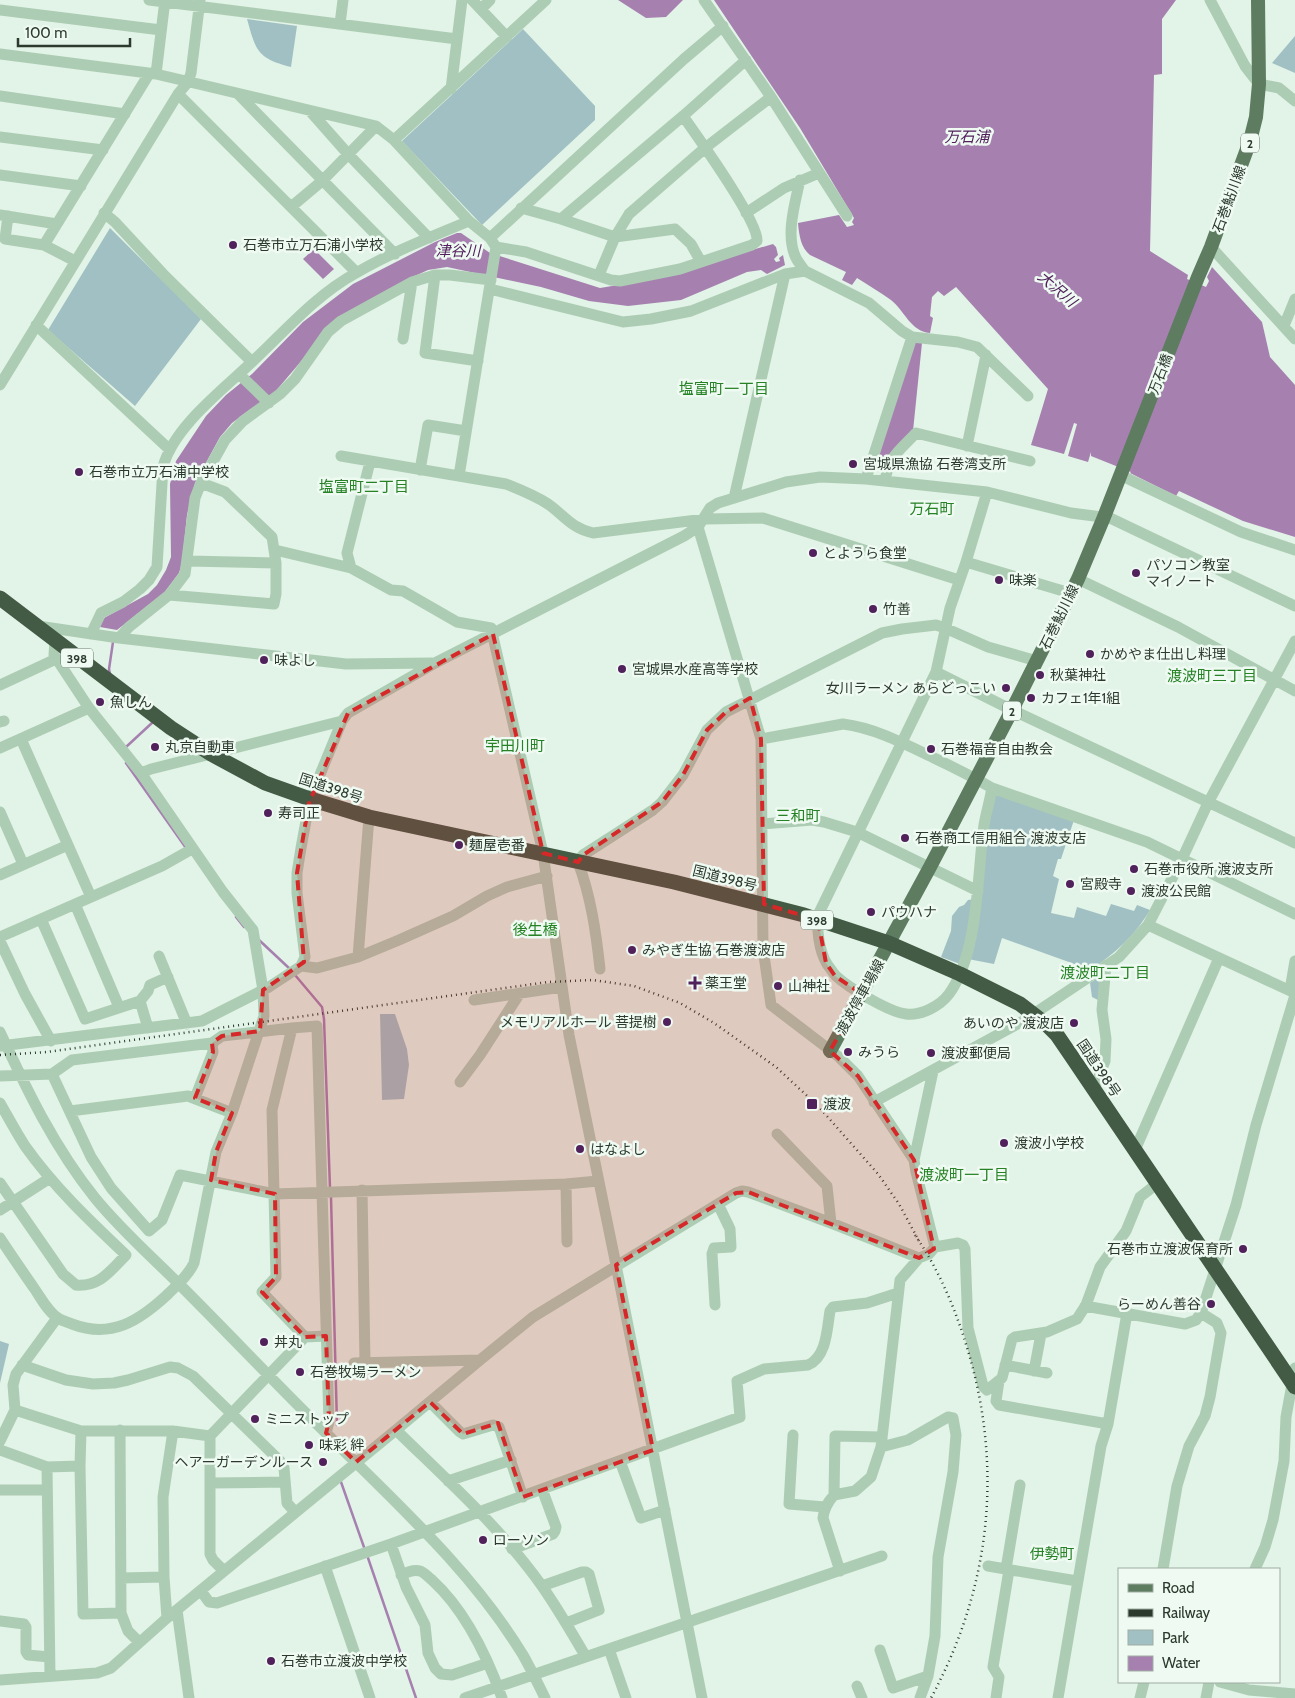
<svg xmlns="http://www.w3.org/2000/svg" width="1295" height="1698" font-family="Cabin,'Noto Sans JP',sans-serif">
  <rect width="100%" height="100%" fill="#e2f3e7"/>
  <path fill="#a1c0c3" d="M247,19L297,26L291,67C257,58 256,51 247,19Z
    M523,29L595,106V120L482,225L402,141Z
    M1295,36V73L1272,63Z
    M110,228L201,319L135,406L48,330Z
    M994,793L1074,820L1061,859H1058L1053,876L1059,879L1051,913L1074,918L1077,907L1106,916L1111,904L1134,911L1137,905L1150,910C1134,937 1116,952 1091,970L1002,938L994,964L968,959Z
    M975,899L960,964L941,957L951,931L952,916L959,907L964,905L968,900Z
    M1104,974L1100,1001L1092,997L1090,983Z
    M380,1014H395L407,1049L409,1065L404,1099L382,1100Z
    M0,1341L9,1344L0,1383Z"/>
  <path fill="#a681b0" d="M618,0H683L666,17L646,18Z
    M714,0H1176L1162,19V74L1154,75L1150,251L1188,275L1187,279L1206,287L1209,281L1207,277L1212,267L1262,322L1270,357L1295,385V537L1243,521L1179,491L1176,496L1130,473L1131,472L1091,456V452L1088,462L1068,456L1077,424L1074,423L1064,454L1031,445L1048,389L956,287L944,296L938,291L932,297L930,316L933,318L930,333C910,331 905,311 891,300C880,292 868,285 857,278L852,285L842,280L846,272L810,255C801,248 799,235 798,223L839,215L847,227L854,225L852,222L854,218L800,128Z
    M457,233H461L490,253L600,288L648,280L773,244L776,247L778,255L774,259L776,262L780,261L779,258L783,255L785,265L767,274L761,270L747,272L681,300L628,306L589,301L541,287L447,267L428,270L406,280L337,319L269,399L252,408L232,423L220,437L195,483L187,515L182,563L179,573L164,593L117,630L100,627L104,618L148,594L157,585L166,570L171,557L170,484L176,461L206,416L226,395L252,374L303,322L353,284L435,242Z
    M314,249L334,269L323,279L303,259Z
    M913,341L922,343L913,431L883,471L875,469Z"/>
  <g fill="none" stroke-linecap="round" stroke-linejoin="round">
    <path stroke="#a681b0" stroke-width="2.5" d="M110,674L109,669L113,642
      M126,747L153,722
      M126,763L186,848
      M236,917L244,927
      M259,940L290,969
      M295,975L322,1007L324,1019L330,1188
      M331,1197L337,1425
      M341,1482L365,1550
      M367,1555L416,1698"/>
    <path stroke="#adccb4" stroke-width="11" d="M149,0L457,39
      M472,0L507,37
      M704,0L771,97L847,216
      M1210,0L1245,66L1259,84L1279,88L1295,101
      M481,9L490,0
      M0,10L161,30
      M340,24L343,0
      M0,54L156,74L376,126L394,140L469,221L490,238L496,247L459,476
      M156,74L165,0
      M451,89L462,0
      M178,94L356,272
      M239,95L395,254
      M0,96L125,114
      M310,111L348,154L429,238
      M0,137L103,150
      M394,140L546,0
      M0,175L81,186
      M800,180C795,203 785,236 796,258C798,262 802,267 805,271
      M291,207L322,181L376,126
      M521,208L561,219L615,237L675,229L691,244L701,262
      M104,213L115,222L165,276L252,362
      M746,213L784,188L819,173
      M0,215L57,224
      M8,216L5,239L44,245L75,261
      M561,219L683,116L746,60
      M490,238L684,59L723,26
      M44,245L149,74
      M496,247L526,252L611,280L620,281L680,269L752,245L757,241C759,222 697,136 683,116
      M1211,247L1295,339
      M435,275L425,353L478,361
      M599,275L615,237L629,214L705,148L771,97
      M490,289L623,322L651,319L691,311L785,274L805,271L869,303L902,331L912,337L958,342L977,347L1028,396
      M36,325L170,450
      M1284,326L1295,299
      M403,339L412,282
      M239,374L269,403
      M0,385L178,94L188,82L191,73L200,0
      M967,446L986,355
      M341,456L506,484C521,490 534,495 548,504C565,516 571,528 593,533L705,519L763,518L959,580
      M420,470L428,425L466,431
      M1120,475L1241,532L1295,550
      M866,479L912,337
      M885,481C889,456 899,451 916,433L1030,461
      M987,492L966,562L950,608L936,672L819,913C816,928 819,951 827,964C830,968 833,973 836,976C849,988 889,1012 906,1014C921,1016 940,1006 949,994C979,953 977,874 984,825C986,813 990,800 992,788
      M734,498L785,274
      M698,527L761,739L763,948L771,1005L839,1057L858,1076L914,1160
      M275,550L351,568L391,590L403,591L457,622L491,628L543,853L569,1035L616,1265L702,1698
      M188,561L276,563
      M966,562L1070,593
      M351,568L347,553L370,462
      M1078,579L1178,627L1295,691
      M169,595L274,604L276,594V563L272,537L225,492L201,483
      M38,626L119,638L346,664L432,663
      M91,634L101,613L123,602L140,589L149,580L157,567L163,467C173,427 224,389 253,361C286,330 316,295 356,273C392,252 431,237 469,221
      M119,638L129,627L169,595L185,574L195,498L201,483L225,440L243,421L280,394L295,379L328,332L341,321L412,282L435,275H450L491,280
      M936,672L1012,710L1295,843
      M0,685L56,659
      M0,722L4,721
      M21,739L91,897
      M761,739L843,724C875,728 905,744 934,758C953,767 973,777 992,788L1147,842L1295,914
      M0,748L89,708
      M141,773L151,769L342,721
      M0,812L23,864
      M762,824L812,820L824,822L857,832L978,891
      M0,875L68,845
      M75,904L119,1007
      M41,919L85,1019L140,1001L148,991L150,985L168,977
      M1148,925L1295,993
      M0,937L162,866L192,849
      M0,941L25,994L51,1041
      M159,956L187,1024
      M358,957L369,817
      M301,966L317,968L358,957L399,940L453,916L487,896L507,887L547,876
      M600,969C596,932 591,897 578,862L583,855L653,810L662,802L683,775L707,730L726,712L882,633L902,629L936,625L945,628L988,647L1037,661
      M1290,990L1295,961
      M474,1000L562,987
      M140,1001L148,1028
      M0,1032C27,1090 54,1147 95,1198C121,1230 153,1258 183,1288C231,1336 278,1386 327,1434C396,1503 472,1571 523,1655C531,1669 538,1684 545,1698
      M0,1046L202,1021L269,987L301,966L305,957L297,893V873L301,848L310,799L342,721L348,713L435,663L684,536L698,527L710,508L718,503L786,482L820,477L866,479L987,492L1071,513L1110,518L1295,606
      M52,1074L91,1157L111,1188L149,1231L162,1220L180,1175L275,1194L566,1184L598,1181
      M0,1076L52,1074L72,1060L212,1043L222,1036L292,1028
      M460,1082L480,1055L520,993
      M1094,1089L1105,1061L1106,1039L1102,1010L1106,965
      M195,1098L213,1052L212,1043
      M874,1102L1023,1021L1119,957L1148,925L1182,859L1208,803L1295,641
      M0,1103C8,1117 16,1132 25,1146C54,1187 90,1221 126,1255C111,1270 100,1287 76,1285L63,1274L0,1183
      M70,1111L188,1096L232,1113
      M777,1134L827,1186L831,1223
      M1135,1150L1219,958
      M566,1184L567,1242
      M362,1190L365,1362
      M0,1210L50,1178
      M0,1238C11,1255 23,1272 34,1288C41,1298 48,1312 58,1318C62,1321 68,1322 72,1324C111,1339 139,1321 167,1295C177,1285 188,1276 194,1263L216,1152L232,1113L264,1016L263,990L253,930L223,892L141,773L89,708L54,655L55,641
      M935,1247L958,1243L963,1245L965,1249L968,1328L983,1386L987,1390L1002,1378L1012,1339L1015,1337L1047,1332L1077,1319L1086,1305L1100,1267L1126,1231L1140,1197L1158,1183
      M715,1305L712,1254L714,1248L731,1247L730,1229L718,1204
      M1085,1306L1185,1324L1196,1320L1201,1313L1236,1205L1256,1125L1295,995
      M305,1337L262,1292L276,1277L272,1110L292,1028L317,1026L329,1422L326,1433
      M354,1363L480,1360
      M22,1365L66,1380L93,1384L114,1383L128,1380L170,1367L178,1368L193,1376L280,1461L284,1468L287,1503L295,1512
      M1005,1365L1047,1373
      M1034,1371L1041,1334
      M999,1381L996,1401L999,1405L1108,1424
      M430,1402L460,1432L463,1434L493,1425L499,1427L523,1497
      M15,1410L81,1431H173L210,1436
      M120,1430L121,1613L128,1631L139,1642
      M396,1430C447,1480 501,1528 542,1586C558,1609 572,1633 586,1657
      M81,1431L80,1466L83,1614L121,1613
      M793,1435L789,1504L825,1507
      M0,1441L15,1410L13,1385L16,1374L57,1318
      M881,1447L908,1440L948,1417L953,1418L956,1435L953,1472L938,1557L935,1636L928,1676L920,1698
      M0,1450L47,1467L80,1466
      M620,1461L641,1518L665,1510
      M47,1467L50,1676
      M448,1481L511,1460
      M210,1483L285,1482
      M0,1490H47
      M834,1495L835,1436L881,1437
      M391,1544L406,1587L425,1625L428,1653L435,1668L441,1674L452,1675L488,1663
      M512,1549L553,1534L555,1531L556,1527L542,1489
      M325,1566L370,1698
      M988,1566L1077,1581
      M1006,1569L1020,1485
      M1163,1569L1177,1486L1189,1446L1205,1416L1210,1397L1221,1333L1217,1323L1201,1313
      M1255,1569L1265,1547L1273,1520L1284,1461L1286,1417L1295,1368
      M224,1571L213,1560L210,1554V1436L305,1337L326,1336
      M840,1571L823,1518C824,1508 828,1502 834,1495L855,1491L871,1477L881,1447L900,1280L919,1258
      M401,1575C407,1572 414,1569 420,1571C424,1572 428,1577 432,1580C466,1611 487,1656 502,1698
      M121,1578L164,1577
      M542,1586L582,1572H586L589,1574L599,1610L566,1623
      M201,1591L209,1602L217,1603L391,1544L740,1417L737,1381L764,1369L808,1365C827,1357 827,1328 830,1311L833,1307L867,1303L898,1293
      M177,1610L189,1698
      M167,1618L164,1577L163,1497L173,1431
      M0,1621L24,1624L26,1627V1652L28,1655L49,1657
      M609,1649L626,1698
      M880,1650L893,1688L928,1676
      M0,1680L97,1673L111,1668L167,1618L396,1430L480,1360L533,1317L736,1193L742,1191L748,1192L831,1223L919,1258L929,1254L935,1247L916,1172L914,1160L933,1071
      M1220,1682L1249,1690L1295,1694
      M857,1686L862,1698
      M465,1698L882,1556
      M996,1698L999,1677L993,1667L1009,1570
      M1058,1698L1101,1446L1108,1424L1127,1313
      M1140,1698L1144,1682
      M1206,1698L1209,1682"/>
    <path stroke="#5d7c60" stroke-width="14" d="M830,1051L930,867L1012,710L1078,579L1104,517L1198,277L1211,247L1250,141L1256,117L1259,84L1258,0"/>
    <path stroke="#435b45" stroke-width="15" d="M0,598L171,728L211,754L265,783L310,799L369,817L674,882L804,915L889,943L960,974L1020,1004L1046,1024L1057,1035L1070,1054L1295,1387"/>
    <path stroke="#2c3a2d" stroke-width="2.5" stroke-dasharray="1 4" stroke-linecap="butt" d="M0,1055L47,1052L548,982L593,980L634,986L680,1003L714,1023L776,1067L818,1106L878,1174L899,1204L919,1241
      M915,1235C937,1267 953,1303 965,1341C1004,1463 992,1585 931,1698"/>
  </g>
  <path fill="#d62828" fill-opacity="0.2" stroke="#d62828" stroke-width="4" stroke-dasharray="10 6" stroke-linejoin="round" d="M493,634L543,853L578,862L583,855L662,802L683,775L707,730L726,712L750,698L761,739L764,904L818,920L826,963L835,976L862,994L830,1051L858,1076L914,1160L934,1249L919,1258L748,1192L736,1193L616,1265L653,1450L523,1497L498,1423L463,1434L430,1402L356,1462L326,1433L329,1422L326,1336L305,1337L262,1292L276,1277L275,1194L211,1180L216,1152L232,1113L195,1098L213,1052L212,1043L222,1036L260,1031L263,990L304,962L297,873L309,803L348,713Z"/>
  <g fill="#51215c" stroke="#eefaf2" stroke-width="2">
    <circle cx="233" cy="245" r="5"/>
    <circle cx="853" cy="464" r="5"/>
    <circle cx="79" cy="472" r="5"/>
    <circle cx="813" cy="553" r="5"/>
    <circle cx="1136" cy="573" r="5"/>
    <circle cx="999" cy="580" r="5"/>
    <circle cx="873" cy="609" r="5"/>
    <circle cx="1090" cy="654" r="5"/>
    <circle cx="264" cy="660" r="5"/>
    <circle cx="622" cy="669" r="5"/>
    <circle cx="1040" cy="675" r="5"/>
    <circle cx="1006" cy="688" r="5"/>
    <circle cx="1031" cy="698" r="5"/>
    <circle cx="100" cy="702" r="5"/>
    <circle cx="155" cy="747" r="5"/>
    <circle cx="931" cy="749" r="5"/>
    <circle cx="268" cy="813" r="5"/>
    <circle cx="905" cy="838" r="5"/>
    <circle cx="459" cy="845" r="5"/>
    <circle cx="1134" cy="869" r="5"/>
    <circle cx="1070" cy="884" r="5"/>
    <circle cx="1131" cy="891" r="5"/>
    <circle cx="871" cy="912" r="5"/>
    <circle cx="632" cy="950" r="5"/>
    <path d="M692.5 975.5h5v5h5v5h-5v5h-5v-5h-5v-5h5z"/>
    <circle cx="778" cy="986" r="5"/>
    <circle cx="667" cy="1022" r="5"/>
    <circle cx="1074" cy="1023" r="5"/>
    <circle cx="848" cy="1052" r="5"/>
    <circle cx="931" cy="1053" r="5"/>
    <rect x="806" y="1098" width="12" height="12" rx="2.5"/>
    <circle cx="1004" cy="1143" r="5"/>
    <circle cx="580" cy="1149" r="5"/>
    <circle cx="1243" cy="1249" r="5"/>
    <circle cx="1211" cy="1304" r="5"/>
    <circle cx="264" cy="1342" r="5"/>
    <circle cx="300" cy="1372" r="5"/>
    <circle cx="255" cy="1419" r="5"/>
    <circle cx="309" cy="1445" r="5"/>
    <circle cx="323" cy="1462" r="5"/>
    <circle cx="483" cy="1540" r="5"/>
    <circle cx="271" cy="1661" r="5"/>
  </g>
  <g text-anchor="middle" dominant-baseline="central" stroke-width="5" stroke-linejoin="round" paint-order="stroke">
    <g fill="#eefaf2" stroke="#667468" stroke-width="1">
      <rect x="1241" y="133.5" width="18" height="19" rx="4"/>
      <rect x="61" y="648.5" width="32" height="19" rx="4"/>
      <rect x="1003" y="701.5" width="18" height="19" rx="4"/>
      <rect x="801" y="910.5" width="32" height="19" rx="4"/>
    </g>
    <g font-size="12" font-weight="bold" fill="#2c3a2d">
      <text x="1250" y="143">2</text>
      <text x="77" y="658">398</text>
      <text x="1012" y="711">2</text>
      <text x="817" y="920">398</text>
    </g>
    <g font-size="14" fill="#2c3a2d" stroke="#eefaf2">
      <text transform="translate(1229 199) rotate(-70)">石巻鮎川線</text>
      <text transform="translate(1160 374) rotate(-69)">万石橋</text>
      <text transform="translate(1059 617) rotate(-64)">石巻鮎川線</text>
      <text transform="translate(331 788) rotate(18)">国道398号</text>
      <text transform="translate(725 878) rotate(14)">国道398号</text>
      <text transform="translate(860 997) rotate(-61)">渡波停車場線</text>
      <text transform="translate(1099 1068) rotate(56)">国道398号</text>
    </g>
    <g font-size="14" fill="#2c3a2d" stroke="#eefaf2" text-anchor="start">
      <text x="243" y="245">石巻市立万石浦小学校</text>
      <text x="863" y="464">宮城県漁協 石巻湾支所</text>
      <text x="89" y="472">石巻市立万石浦中学校</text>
      <text x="823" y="553">とようら食堂</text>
      <text x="1146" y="565">パソコン教室<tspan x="1146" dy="16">マイノート</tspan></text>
      <text x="1009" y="580">味楽</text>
      <text x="883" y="609">竹善</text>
      <text x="1100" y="654">かめやま仕出し料理</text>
      <text x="274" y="660">味よし</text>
      <text x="632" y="669">宮城県水産高等学校</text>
      <text x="1050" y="675">秋葉神社</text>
      <text x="996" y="688" text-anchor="end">女川ラーメン あらどっこい</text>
      <text x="1041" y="698">カフェ1年1組</text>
      <text x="110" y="702">魚しん</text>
      <text x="165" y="747">丸京自動車</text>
      <text x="941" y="749">石巻福音自由教会</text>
      <text x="278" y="813">寿司正</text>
      <text x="915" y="838">石巻商工信用組合 渡波支店</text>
      <text x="469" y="845">麺屋壱番</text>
      <text x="1144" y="869">石巻市役所 渡波支所</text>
      <text x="1080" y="884">宮殿寺</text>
      <text x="1141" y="891">渡波公民館</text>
      <text x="881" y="912">パウハナ</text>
      <text x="642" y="950">みやぎ生協 石巻渡波店</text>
      <text x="705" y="983">薬王堂</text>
      <text x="788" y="986">山神社</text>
      <text x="657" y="1022" text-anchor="end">メモリアルホール 菩提樹</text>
      <text x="1064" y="1023" text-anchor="end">あいのや 渡波店</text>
      <text x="858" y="1052">みうら</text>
      <text x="941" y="1053">渡波郵便局</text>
      <text x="823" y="1104">渡波</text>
      <text x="1014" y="1143">渡波小学校</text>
      <text x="590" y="1149">はなよし</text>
      <text x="1233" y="1249" text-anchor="end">石巻市立渡波保育所</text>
      <text x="1201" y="1304" text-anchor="end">らーめん善谷</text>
      <text x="274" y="1342">丼丸</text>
      <text x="310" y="1372">石巻牧場ラーメン</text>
      <text x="265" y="1419">ミニストップ</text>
      <text x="319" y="1445">味彩 絆</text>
      <text x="313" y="1462" text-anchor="end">ヘアーガーデンルース</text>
      <text x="493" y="1540">ローソン</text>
      <text x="281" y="1661">石巻市立渡波中学校</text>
    </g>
    <g font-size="15" font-style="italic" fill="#51215c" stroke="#eefaf2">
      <text x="967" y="137">万石浦</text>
      <text x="458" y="251">津谷川</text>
      <text transform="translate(1057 289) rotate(41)">大沢川</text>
    </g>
    <g font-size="15" fill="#268225" stroke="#eefaf2">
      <text x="724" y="389">塩富町一丁目</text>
      <text x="364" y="487">塩富町二丁目</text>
      <text x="932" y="509">万石町</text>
      <text x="1212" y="676">渡波町三丁目</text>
      <text x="515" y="746">宇田川町</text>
      <text x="798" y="816">三和町</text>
      <text x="535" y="930">後生橋</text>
      <text x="1105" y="973">渡波町二丁目</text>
      <text x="964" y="1175">渡波町一丁目</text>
      <text x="1052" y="1554">伊勢町</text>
    </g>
  </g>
  <rect x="1118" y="1568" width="162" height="115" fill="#eefaf2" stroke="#a0ada3"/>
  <rect x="1128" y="1584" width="25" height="8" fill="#5d7c60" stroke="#a0ada3"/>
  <text x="1162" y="1593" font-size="15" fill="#2c3a2d">Road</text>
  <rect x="1128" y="1609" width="25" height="8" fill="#2c3a2d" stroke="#a0ada3"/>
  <text x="1162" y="1618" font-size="15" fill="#2c3a2d">Railway</text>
  <rect x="1128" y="1630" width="25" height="15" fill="#a1c0c3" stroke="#a0ada3"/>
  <text x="1162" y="1643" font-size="15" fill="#2c3a2d">Park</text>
  <rect x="1128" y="1656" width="25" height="15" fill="#a681b0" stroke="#a0ada3"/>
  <text x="1162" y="1668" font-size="15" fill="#2c3a2d">Water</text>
  <path d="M18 38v8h112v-8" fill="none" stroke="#2c3a2d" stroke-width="2.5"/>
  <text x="25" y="38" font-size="15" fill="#2c3a2d" stroke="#eefaf2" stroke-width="4" paint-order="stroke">100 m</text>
</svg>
